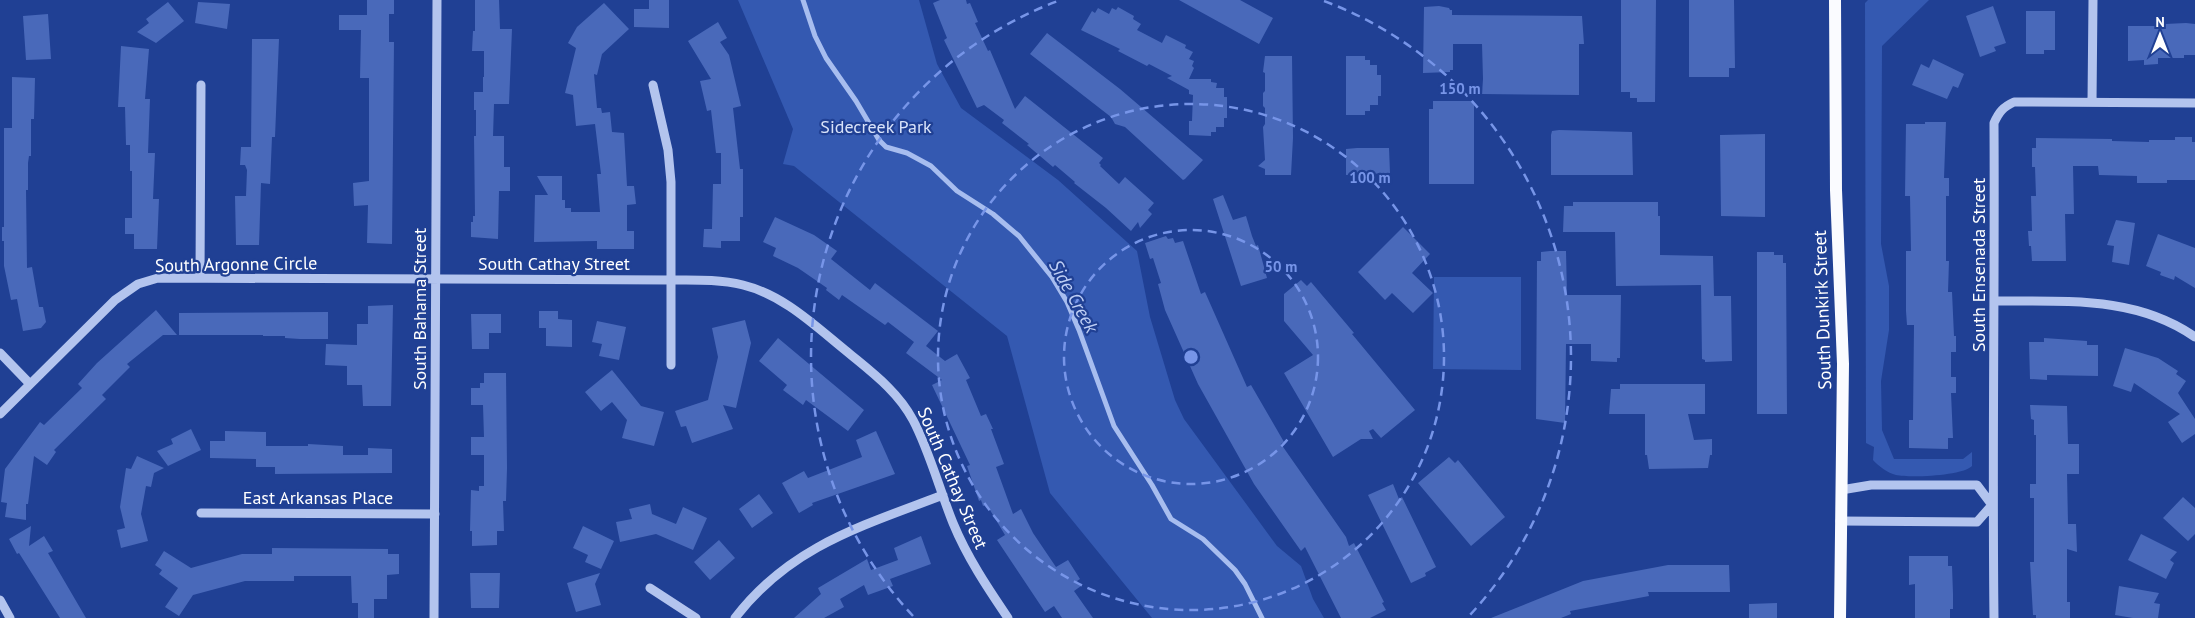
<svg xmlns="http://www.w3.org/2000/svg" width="2195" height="618" font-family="'PT Sans',sans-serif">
  <rect width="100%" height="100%" fill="#204094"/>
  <path fill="#3459b1" d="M738,0H919L937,64L961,108L1058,180L1137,251L1150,317L1175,400L1184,419L1277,546L1301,566L1313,599L1324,618H1152L1050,493L1007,336L794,166L783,164L793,129Z
    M1868,0H1929L1882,46L1881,244L1889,286V330L1881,381L1882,430L1894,459H1963L1972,452V466C1962,476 1910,478 1896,475C1888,473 1878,466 1873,460L1874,447L1866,443L1865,3Z
    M1434,277H1521V370L1433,369Z"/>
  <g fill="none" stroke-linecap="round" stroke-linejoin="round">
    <path stroke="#a7bdef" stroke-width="5" d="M803,0L815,36L826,58L856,101L879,140L886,147L907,153L931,166L957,191L993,214L1019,236L1052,277L1067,302L1079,330L1114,426L1152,485L1171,519L1203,539L1235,570L1245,584L1262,618"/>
  </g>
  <path fill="#4969ba" d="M367,0H394V14H389V42H394L392,244L367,243L368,205L354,206L353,183L369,181V78H360L361,30H339V15H367Z
    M475,0H499L500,29H512L509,104H494L493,136H504V167H510V191H499L498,239L471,237V222H473V216H475L474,136H476V110H474V92H483V77H484V51H472L473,31H475Z
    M649,0H669V28L634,27V9H649Z
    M940,0H966L967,4L970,3L978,22L975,23L988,51L990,50L1015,109L1025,96L1103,158L1099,163L1101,165L1100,166L1119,184L1125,177L1154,203L1148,210L1152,214L1140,228L1138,222L1131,231L1106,208L1074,183L1075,182L1055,165L1053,167L1027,145L1029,144L1002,123L1004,120L984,105L977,108L944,40L947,38L933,3Z
    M1179,0H1240L1273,18L1259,44Z
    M1621,0H1656L1655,102H1637V98H1630V92H1621Z
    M1689,0H1734L1735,68H1729V77H1689Z
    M168,2L184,21L156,43L137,32L149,23L146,19Z
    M198,2L230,4L227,29L195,23Z
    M604,3L629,29L602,54L597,75L594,74L597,108H601L602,113L610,112L612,132L624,133L627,186H634L636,204L627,205V231H634V249H597V241L534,242L535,195H548L537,176H562V200H565V208H571V212H600L597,174H601L595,124L576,126L573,95L565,93L576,48L568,43L577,27Z
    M1439,6L1449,8L1450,10H1452V15L1582,16L1584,44H1579V95L1482,94L1483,79L1482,44H1453V70H1450V72L1423,73L1424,7Z
    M1993,6L2006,43L1994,47L1996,51L1980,57L1966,16Z
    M1118,7L1134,16L1133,19L1141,24L1137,30L1162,43L1166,35L1186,45L1185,48L1193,52L1189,59L1194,61L1192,66L1194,68L1189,79H1211V82L1217,83L1216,88H1224V97H1227V118H1224V127H1216V132H1211V136L1189,135V121H1192L1193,95L1189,94V90L1167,78L1172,76L1149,64L1147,66L1118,51L1120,49L1081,30L1092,11L1095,13L1098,8L1109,14L1112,8L1116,10Z
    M2026,11H2055V50H2044V54H2026Z
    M48,14L51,59L26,60L23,16Z
    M718,22L727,38L720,42L729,55L741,106L733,108L740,169H743V217H740V241H721V248L703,247L704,229H712L713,184H721V153H716L711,110L707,111L700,81L711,79L688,41Z
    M2186,23L2195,24V55H2184V58H2158V64L2144,65V60L2128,61V26H2165V24Z
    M1047,33L1120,89L1203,160L1185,179L1183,180L1125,127L1115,124L1111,117L1030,54Z
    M252,39H279L275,137H272L270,184L261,183L259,245H236L235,196H246L247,170L245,165H240L241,147H251Z
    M121,46L149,49L145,99H150L148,153H155L153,199H159L157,249H134V234H125V218H132V171H130V145H126L125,107H118Z
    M1265,56H1292L1293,138L1291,175H1265V169L1258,166L1265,160L1263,127L1265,124V108L1263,106V93L1265,91V73L1263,72Z
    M1346,56H1365V60H1370V65H1377V75H1381V96H1378V105H1370V111H1365V115H1346Z
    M1933,59L1964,74L1958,88L1953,86L1947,99L1912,85L1921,64L1929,68Z
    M12,77L35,78L34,119H31V156H29L28,163V190H26L27,268L32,267L39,307H43L46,322L41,328L23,331L17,299L11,300L4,266V241H2V227H4V128H12Z
    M1433,101H1474V184H1429V109H1433Z
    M1925,122H1946L1944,178H1949V196H1946V261H1949L1948,292H1952L1954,336H1956V352H1951V377H1956V393H1951L1953,438H1948V449L1909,448V420H1913L1914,325H1907L1906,311V251H1911L1910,196H1905L1906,124H1925Z
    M1559,130L1632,132L1633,175H1551V135L1552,131Z
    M1765,134V217L1721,216L1720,135Z
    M2175,137H2192V142H2195V180H2167V183H2137V176L2099,175L2098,166H2073L2074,214H2065L2066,261H2032L2031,246H2029L2028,231H2032L2031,196H2036L2035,167H2032V148H2036V138L2112,139V141L2149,142V140H2175Z
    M1357,148H1389L1390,173L1346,175V149Z
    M1223,195L1233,220L1246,216L1252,236L1256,246L1258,245L1267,278L1241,286L1213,199Z
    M1573,202H1658V216H1660V255L1713,256L1714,296H1731L1732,361L1705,362V360L1702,359L1701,285L1616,286L1615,232H1563L1564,206H1573Z
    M775,217L814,235L837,251L831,259L870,290L875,283L938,331L926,346L945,361L957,354L970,378L966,380L981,416L986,414L993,429H991L1004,464L996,467L1013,514L1021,509L1033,533L1056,567L1068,560L1080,579L1077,581L1081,586L1074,591L1093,618H1062L1054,606L1045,612L997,540L1005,535L987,505L983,506L981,500L979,501L967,466L970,465L932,385L942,380L906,353L914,342L888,322L885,325L842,295L839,300L826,290L827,288L798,268L773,256L776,248L763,242Z
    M2116,220L2135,223L2129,265L2112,262L2114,246L2107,245Z
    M1403,227L1430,254L1412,273L1433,293L1413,313L1392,293L1385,300L1358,272Z
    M2158,234L2195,248V288L2175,276L2174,280L2160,275L2161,272L2146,266Z
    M1166,236L1168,239L1173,238L1175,243L1183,241L1201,294L1205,292L1247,387L1251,385L1284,442L1281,444L1346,537L1349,546L1354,543L1384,602L1382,603L1386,610L1370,618H1341L1305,547L1301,551L1254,484L1198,384L1165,310L1158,284L1161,283L1153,258L1150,259L1145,243Z
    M1550,251H1566L1567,295H1621L1620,358H1617V362L1591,361V344H1566L1565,423L1536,419L1537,261H1541V252Z
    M1757,252H1774V255H1783V263H1786L1787,414H1757Z
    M1301,280L1307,286L1311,282L1354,333L1352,334L1415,410L1381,438L1373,429L1369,431L1373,439H1361L1333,457L1284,373L1313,355L1284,321V294Z
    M393,305L391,406H363L362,385H347V366L325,365L326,344L357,345V324H368V306Z
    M156,310L177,335H163L127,364L130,367L102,395L106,399L54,450L56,452L47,465L34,456L28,504H26V520L5,517L7,503L1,502L5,469L40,422L44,425L82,388L78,384L97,363Z
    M539,311H558V319L572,320V347L546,346V328H539Z
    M328,312V339H300L285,338V336H263V335H179V313Z
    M471,314H501V333H489V349H472Z
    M745,320L751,343L736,408L723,405L733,429L692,443L686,426L681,427L675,411L708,400L718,357L712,328Z
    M597,321L626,327L619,360L599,356L602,344L592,342Z
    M778,338L864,410L848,431L806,400L803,405L783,390L787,385L759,361Z
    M2044,338L2087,341V345H2098V376L2047,375V380L2030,379L2029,342H2044Z
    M2125,348L2158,358L2178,371L2176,374L2186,381L2178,393L2195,419V434L2182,443L2168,422L2180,414L2134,383L2131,392L2113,386Z
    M612,370L641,406L664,412L654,446L622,438L627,420L612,402L601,411L585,392Z
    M484,373H506L507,468L506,501H503L504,531H497V545L472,546V531H470L471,490L479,491V486H484V455H471V437H484L483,405H471V388H480V383H484Z
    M1620,384H1705V414H1688L1694,440L1712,439V455H1710L1708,468L1649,469L1647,455H1645V414H1609L1611,389H1620Z
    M2030,405L2067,406L2068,444H2079V474H2067L2068,524H2076L2077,552L2067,549V602H2070V618H2036V615H2033L2030,562H2034V498H2030V484H2036V435H2034V420L2031,419Z
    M191,429L201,450L168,466L157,451L173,444L171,439Z
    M225,431L266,432V446H308V444L343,446V455H368V448L392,449V473L275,474V467H256V459L210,458V441H225Z
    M876,431L895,474L812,503L813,505L799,513L782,483L804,471L808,478L862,457L856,440Z
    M137,456L164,468L154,473L151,487L146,486L141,514L148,541L121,548L117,530L125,528L120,507L126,468L131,469Z
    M1449,457L1455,463L1458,460L1505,517L1471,546L1418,483Z
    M1393,484L1399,499L1402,497L1436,567L1425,573L1426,576L1411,583L1368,495Z
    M759,494L773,513L752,528L739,509Z
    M2183,497L2195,508V534L2188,541L2163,518Z
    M650,504L652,514L676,524L683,507L707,518L693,550L656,534L620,542L616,522L632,519L629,509Z
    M31,526L29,546L44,536L53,551L48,553L86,618H60L19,553L17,554L9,539Z
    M583,526L614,541L601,569L585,562L588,555L573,548Z
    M2141,534L2177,552L2170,560L2174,563L2166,579L2128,560Z
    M921,536L931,564L890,579L893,586L868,595L864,585L840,599L844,607L824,618H794L821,594L818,588L867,559L871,570L898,560L894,548Z
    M719,540L735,558L710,580L694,562Z
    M272,548L388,549V554H399V574L387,575V599H374V618H358V603H352L351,576H294V581H245L193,595L179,616L165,607L178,588L159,574L162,570L155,565L164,551L191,568L242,554H272Z
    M1909,556H1948V566H1952L1953,594V609H1950V618H1915V584L1909,585Z
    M1668,565H1729L1730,592H1648L1649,596L1570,611L1571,614L1561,618H1491L1583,581Z
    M470,573H500L499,608H471Z
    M600,573L595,584L601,605L576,612L567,583Z
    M2119,586L2159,593L2154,603L2160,604L2158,618H2133L2115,615Z
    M1777,603V618H1749V604Z"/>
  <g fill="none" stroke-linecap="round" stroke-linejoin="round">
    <path stroke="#b3c4ee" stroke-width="9" d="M653,85L668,150L671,182V365
      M2092,102L2093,0
      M200,277L201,85
      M1995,301C2064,302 2135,295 2195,337
      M0,353L30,384
      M0,414L115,300L138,284L158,278L671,280C695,280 719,279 743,285C783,295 813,324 845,350C870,371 897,390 913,420C929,450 940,491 953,523C967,557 987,587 1008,618
      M201,513L435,514
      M1840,521L1977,522L1992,505L1977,485H1871L1841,490
      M650,588L696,618
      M0,600L10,618
      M434,618L437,0
      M735,618C790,546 862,526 943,495
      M1994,618C1992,453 1995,288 1994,123C1999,112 2003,107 2014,102L2195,103"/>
    <path stroke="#fafbff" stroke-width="12" d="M1835,0L1836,190L1843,364L1840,618"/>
  </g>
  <g fill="none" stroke="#7795e8" stroke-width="2.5" stroke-dasharray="9 6">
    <circle cx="1191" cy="357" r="127"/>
    <circle cx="1191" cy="357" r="253"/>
    <path d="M913 616A380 380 0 0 1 1058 1M1324 1A380 380 0 0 1 1469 616"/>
  </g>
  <g text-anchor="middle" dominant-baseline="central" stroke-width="4.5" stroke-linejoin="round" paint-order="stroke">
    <g font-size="18" fill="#d9e3fa" stroke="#204094">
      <text x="876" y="126">Sidecreek Park</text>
    </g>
    <g font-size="18" fill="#fff" stroke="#204094">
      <text x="554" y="263">South Cathay Street</text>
      <text transform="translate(236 264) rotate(-1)">South Argonne Circle</text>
      <text transform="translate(1978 265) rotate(-90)">South Ensenada Street</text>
      <text transform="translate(419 309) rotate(-90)">South Bahama Street</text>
      <text transform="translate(1822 310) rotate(-92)">South Dunkirk Street</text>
      <text transform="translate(953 478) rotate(67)">South Cathay Street</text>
      <text x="318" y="497">East Arkansas Place</text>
    </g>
    <g font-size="19" font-style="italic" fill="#bfcff5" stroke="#204094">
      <text transform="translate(1074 296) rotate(61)">Side Creek</text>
    </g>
  </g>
  <circle cx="1191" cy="357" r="8" fill="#7795e8" stroke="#204094" stroke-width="2.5"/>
  <g font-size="15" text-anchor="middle" font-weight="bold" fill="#7795e8" stroke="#204094" stroke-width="4.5" stroke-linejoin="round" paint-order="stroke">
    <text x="1460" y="94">150 m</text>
    <text x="1370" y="183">100 m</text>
    <text x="1281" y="272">50 m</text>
  </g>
  <g transform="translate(2160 35)" stroke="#204094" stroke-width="4" paint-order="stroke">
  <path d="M0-4L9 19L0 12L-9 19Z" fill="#ffffff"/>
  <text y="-8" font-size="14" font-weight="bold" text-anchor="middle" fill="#ffffff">N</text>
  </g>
</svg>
